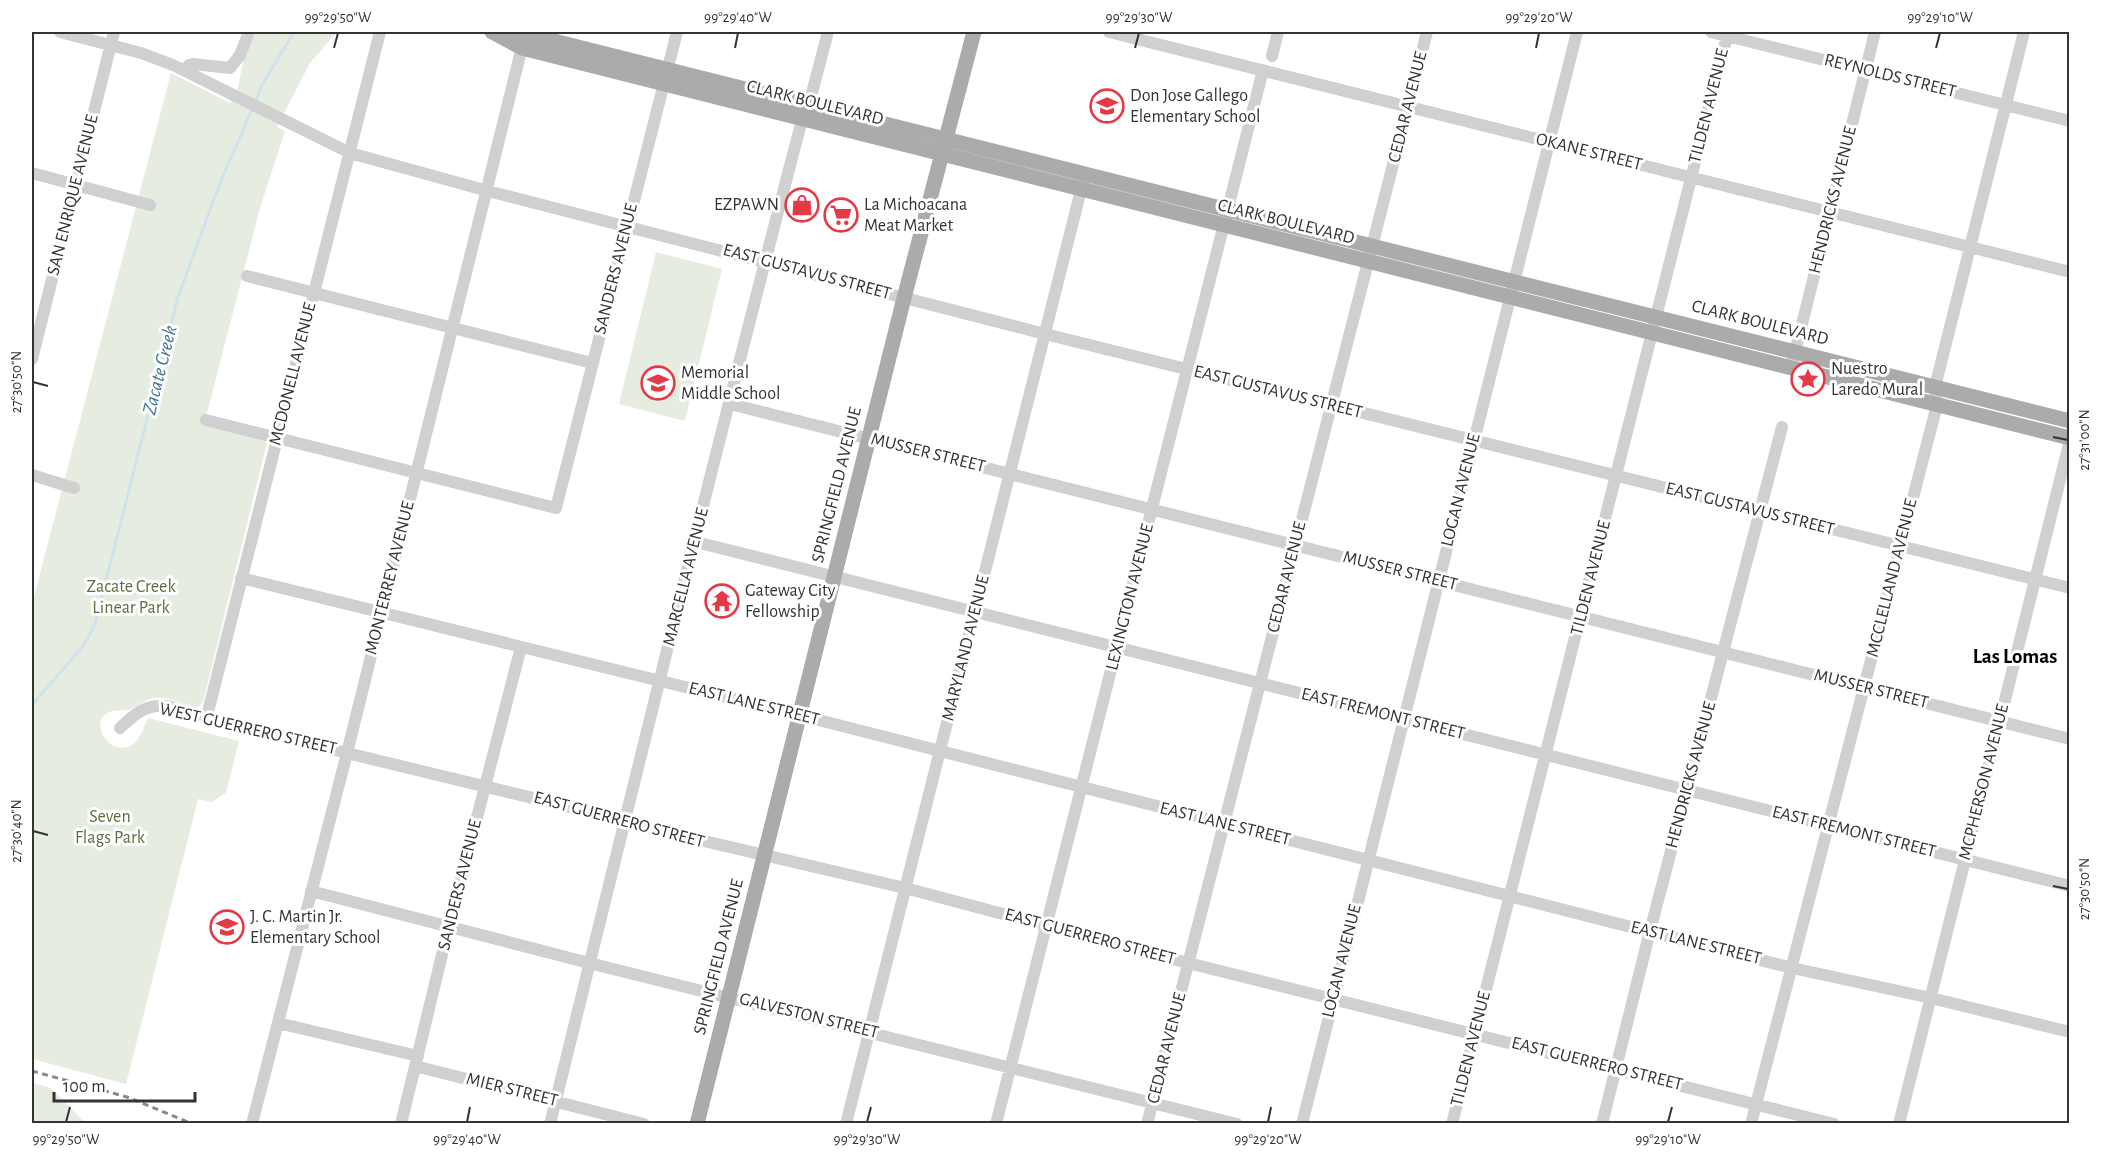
<svg xmlns="http://www.w3.org/2000/svg" width="2101" height="1155" font-family="'Alegreya Sans',sans-serif">
  <rect width="100%" height="100%" fill="#fff"/>
  <path fill="#e6ecdf" d="M256,32H337L310,63L277,127L285,131L260,208L207,413V426L265,441L267,443L203,702L198,707C184,704 166,696 153,698C143,700 136,708 128,710C122,711 115,710 109,712C85,723 116,766 138,739C142,733 145,725 148,718L239,741L226,793L211,802L198,799L126,1084L32,1059V604L171,73L230,103L238,88L244,56Z
    M656,252L722,269L685,421L619,404Z
    M32,1083L51,1088L85,1123H32Z"/>
  <g fill="none" stroke-linecap="round" stroke-linejoin="round">
    <path stroke="#cfe2ee" stroke-width="3" d="M256,101L262,85L294,32
      M32,705L84,645L95,624L178,297L220,183L253,107"/>
    <path stroke="#d0d0d0" stroke-width="12" d="M60,32L141,53L173,65L350,153L488,191L1045,334L2070,588
      M1109,32L2070,272
      M1711,32L2070,121
      M1272,56L1278,32
      M185,70L189,65L193,64L230,68L240,55L249,32
      M32,173L150,205
      M247,276L592,363
      M32,359L114,32
      M1791,368L1875,32
      M730,404L2070,739
      M206,420L556,508L677,32
      M32,475L74,488
      M696,542L2070,886
      M241,578L799,715L1792,968L1931,998L2070,1032
      M207,716L380,32
      M120,728C136,713 145,704 168,706L347,753L611,817L636,825L905,888L1188,963L1834,1124
      M311,891L589,963L1237,1124
      M278,1023L418,1056
      M415,1066L644,1124
      M252,1124L347,753L524,39
      M401,1124L449,926L521,647
      M550,1124C633,789 714,454 802,120L809,104L828,32
      M846,1124L1083,182
      M996,1124L1263,70
      M1147,1124L1427,32
      M1302,1124L1577,32
      M1452,1124L1728,32
      M1602,1124L1650,931L1782,427
      M1751,1124L1937,405L1935,387L2024,32
      M1899,1124L2070,440"/>
    <path stroke="#ababab" stroke-width="15" d="M492,32L522,48L2070,438
      M497,33L526,34L2070,421
      M697,1124L904,298L974,32"/>
    <path stroke="#888" stroke-width="3" stroke-dasharray="6 4.5" stroke-linecap="butt" d="M32,1071L127,1097L193,1124"/>
  </g>
  <path fill="none" stroke="#333" stroke-width="2" d="M334,48L338,33M735,48L738,33M1135,48L1139,33M1536,48L1539,33M1936,48L1940,33M33,382L48,386M2053,437L2068,440M33,831L48,835M2053,886L2068,889M66,1122L70,1107M467,1122L470,1107M867,1122L871,1107M1268,1122L1271,1107M1668,1122L1672,1107"/>
  <defs>
    <symbol id="school-ring" viewBox="-11 -11 22 22"><circle r="9.5" fill="#fff" stroke="#e63946" stroke-width="1.5"/><path d="M0-5L7-2L0 1L-7-2ZM-4 1L0 2.5L4 1V4Q0 6-4 4Z" fill="#e63946"/></symbol>
    <symbol id="shop-ring" viewBox="-11 -11 22 22"><circle r="9.5" fill="#fff" stroke="#e63946" stroke-width="1.5"/><path d="M-5-2.5h2.3a2.7 3.5 0 0 1 5.4 0H5L5.5 6h-11ZM-1.5-2.5h3a1.5 2.3 0 0 0-3 0Z" fill="#e63946"/></symbol>
    <symbol id="supermarket-ring" viewBox="-11 -11 22 22"><circle r="9.5" fill="#fff" stroke="#e63946" stroke-width="1.5"/><path d="M-6-5.5h2.5l.6 2H6L4.5 2H-2.5L-4.4-4H-6ZM-1.5 3.2a1.3 1.3 0 1 0 .1 0ZM3 3.2a1.3 1.3 0 1 0 .1 0Z" fill="#e63946"/></symbol>
    <symbol id="sight-ring" viewBox="-11 -11 22 22"><circle r="9.5" fill="#fff" stroke="#e63946" stroke-width="1.5"/><path d="M0-6L1.8-2.2L6-1.7L2.9 1.2L3.7 5.4L0 3.3L-3.7 5.4L-2.9 1.2L-6-1.7L-1.8-2.2Z" fill="#e63946"/></symbol>
    <symbol id="temple-ring" viewBox="-11 -11 22 22"><circle r="9.5" fill="#fff" stroke="#e63946" stroke-width="1.5"/><path d="M0-6L5-2H3V0L6.5 2.5H4V6H1.5V3h-3V6H-4V2.5H-6.5L-3 0V-2H-5Z" fill="#e63946"/></symbol>
  </defs>
  <g fill-rule="evenodd">
    <use href="#school-ring" x="1088" y="87" width="38" height="38"/>
    <use href="#shop-ring" x="783" y="186" width="38" height="38"/>
    <use href="#supermarket-ring" x="822" y="196" width="38" height="38"/>
    <use href="#sight-ring" x="1789" y="360" width="38" height="38"/>
    <use href="#school-ring" x="639" y="364" width="38" height="38"/>
    <use href="#temple-ring" x="703" y="582" width="38" height="38"/>
    <use href="#school-ring" x="208" y="908" width="38" height="38"/>
  </g>
  <g text-anchor="middle" dominant-baseline="central" stroke-width="6" stroke-linejoin="round" paint-order="stroke">
    <g font-size="18" fill="#333" stroke="#fff">
      <text transform="translate(1890 76) rotate(14)">REYNOLDS STREET</text>
      <text transform="translate(815 103) rotate(14)">CLARK BOULEVARD</text>
      <text transform="translate(1709 106) rotate(-76)">TILDEN AVENUE</text>
      <text transform="translate(1408 107) rotate(-76)">CEDAR AVENUE</text>
      <text transform="translate(1589 152) rotate(14)">OKANE STREET</text>
      <text transform="translate(73 195) rotate(-76)">SAN ENRIQUE AVENUE</text>
      <text transform="translate(1833 200) rotate(-76)">HENDRICKS AVENUE</text>
      <text transform="translate(1286 222) rotate(14)">CLARK BOULEVARD</text>
      <text transform="translate(616 269) rotate(-76)">SANDERS AVENUE</text>
      <text transform="translate(807 272) rotate(15)">EAST GUSTAVUS STREET</text>
      <text transform="translate(1760 323) rotate(14)">CLARK BOULEVARD</text>
      <text transform="translate(293 374) rotate(-76)">MCDONELL AVENUE</text>
      <text transform="translate(1278 392) rotate(14)">EAST GUSTAVUS STREET</text>
      <text transform="translate(928 453) rotate(14)">MUSSER STREET</text>
      <text transform="translate(837 485) rotate(-76)">SPRINGFIELD AVENUE</text>
      <text transform="translate(1461 490) rotate(-76)">LOGAN AVENUE</text>
      <text transform="translate(1750 509) rotate(14)">EAST GUSTAVUS STREET</text>
      <text transform="translate(1400 571) rotate(14)">MUSSER STREET</text>
      <text transform="translate(686 577) rotate(-76)">MARCELLA AVENUE</text>
      <text transform="translate(1287 577) rotate(-76)">CEDAR AVENUE</text>
      <text transform="translate(390 578) rotate(-76)">MONTERREY AVENUE</text>
      <text transform="translate(1591 578) rotate(-76)">TILDEN AVENUE</text>
      <text transform="translate(1892 578) rotate(-76)">MCCLELLAND AVENUE</text>
      <text transform="translate(1130 597) rotate(-76)">LEXINGTON AVENUE</text>
      <text transform="translate(966 648) rotate(-76)">MARYLAND AVENUE</text>
      <text transform="translate(1871 689) rotate(14)">MUSSER STREET</text>
      <text transform="translate(754 704) rotate(14)">EAST LANE STREET</text>
      <text transform="translate(1383 714) rotate(14)">EAST FREMONT STREET</text>
      <text transform="translate(248 729) rotate(13)">WEST GUERRERO STREET</text>
      <text transform="translate(1691 775) rotate(-75)">HENDRICKS AVENUE</text>
      <text transform="translate(1984 782) rotate(-76)">MCPHERSON AVENUE</text>
      <text transform="translate(619 820) rotate(15)">EAST GUERRERO STREET</text>
      <text transform="translate(1225 824) rotate(14)">EAST LANE STREET</text>
      <text transform="translate(1854 832) rotate(14)">EAST FREMONT STREET</text>
      <text transform="translate(460 885) rotate(-76)">SANDERS AVENUE</text>
      <text transform="translate(1090 937) rotate(15)">EAST GUERRERO STREET</text>
      <text transform="translate(1696 943) rotate(14)">EAST LANE STREET</text>
      <text transform="translate(719 957) rotate(-76)">SPRINGFIELD AVENUE</text>
      <text transform="translate(1342 961) rotate(-76)">LOGAN AVENUE</text>
      <text transform="translate(809 1016) rotate(14)">GALVESTON STREET</text>
      <text transform="translate(1167 1048) rotate(-76)">CEDAR AVENUE</text>
      <text transform="translate(1471 1049) rotate(-76)">TILDEN AVENUE</text>
      <text transform="translate(1597 1064) rotate(14)">EAST GUERRERO STREET</text>
      <text transform="translate(512 1090) rotate(14)">MIER STREET</text>
    </g>
    <g font-size="18" fill="#333" stroke="#fff" text-anchor="start">
      <text x="1130" y="96">Don Jose Gallego<tspan x="1130" dy="21">Elementary School</tspan></text>
      <text x="779" y="205" text-anchor="end">EZPAWN</text>
      <text x="864" y="205">La Michoacana<tspan x="864" dy="21">Meat Market</tspan></text>
      <text x="1831" y="369">Nuestro<tspan x="1831" dy="21">Laredo Mural</tspan></text>
      <text x="681" y="373">Memorial<tspan x="681" dy="21">Middle School</tspan></text>
      <text x="745" y="591">Gateway City<tspan x="745" dy="21">Fellowship</tspan></text>
      <text x="250" y="917">J. C. Martin Jr.<tspan x="250" dy="21">Elementary School</tspan></text>
    </g>
    <g font-size="18" fill="#56703f" stroke="#fff">
      <text x="131" y="587">Zacate Creek<tspan x="131" dy="21">Linear Park</tspan></text>
      <text x="110" y="817">Seven<tspan x="110" dy="21">Flags Park</tspan></text>
    </g>
    <g font-size="20" font-style="italic" fill="#3f7597" stroke="#fff">
      <text transform="translate(160 370) rotate(-76)">Zacate Creek</text>
    </g>
    <g font-size="21" font-weight="bold" fill="#000" stroke="#fff">
      <text x="2015" y="656">Las Lomas</text>
    </g>
  </g>
  <rect width="2101" height="1155" fill="none" stroke="#ffffff" stroke-width="66"/>
  <path d="M54 1092v9h141v-9" fill="none" stroke="#333333" stroke-width="3"/>
  <text x="63" y="1092" font-size="18" fill="#333333" stroke="#ffffff" stroke-width="4.5" paint-order="stroke">100 m</text>
  <rect x="33" y="33" width="2035" height="1089" fill="none" stroke="#333" stroke-width="2"/>
  <g font-size="15" text-anchor="middle" fill="#333">
    <text x="338" y="22">99°29'50"W</text>
    <text x="738" y="22">99°29'40"W</text>
    <text x="1139" y="22">99°29'30"W</text>
    <text x="1539" y="22">99°29'20"W</text>
    <text x="1940" y="22">99°29'10"W</text>
    <text transform="translate(16 382) rotate(-90)" y="5">27°30'50"N</text>
    <text transform="translate(2084 440) rotate(-90)" y="5">27°31'00"N</text>
    <text transform="translate(16 831) rotate(-90)" y="5">27°30'40"N</text>
    <text transform="translate(2084 889) rotate(-90)" y="5">27°30'50"N</text>
    <text x="66" y="1144">99°29'50"W</text>
    <text x="467" y="1144">99°29'40"W</text>
    <text x="867" y="1144">99°29'30"W</text>
    <text x="1268" y="1144">99°29'20"W</text>
    <text x="1668" y="1144">99°29'10"W</text>
  </g>
</svg>
